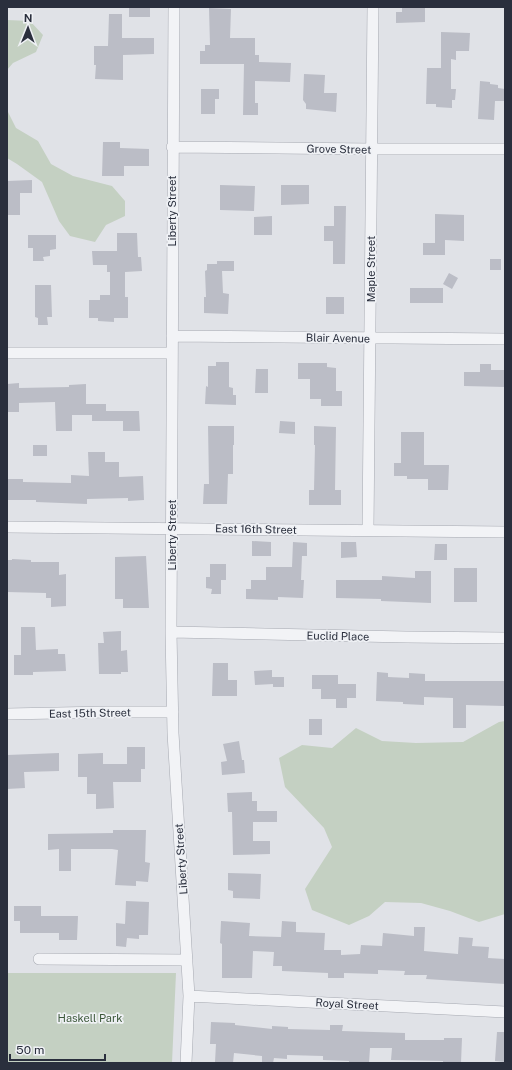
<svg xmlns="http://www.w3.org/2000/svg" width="512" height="1070" font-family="'Public Sans',sans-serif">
  <rect width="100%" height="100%" fill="#e0e2e7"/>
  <path fill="#c4d0c2" d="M7,20L30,21L43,35L36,52L13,63L7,70Z
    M7,110L16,128L38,141L51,164L73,176L112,186L125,201V216L106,225L95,242L70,236L59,221L42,182L17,164L7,158Z
    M505,721V914L479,922L450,911L421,903L385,902L369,916L349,925L312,910L305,889L332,847L324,828L285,787L279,758L302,745L332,748L356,728L382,741L416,743L463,742L499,722Z
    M7,973H176L172,1063H7Z"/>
  <path fill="#bbbdc6" d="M129,7H150V17H129Z
    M402,7H425V22L396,23V12H402Z
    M209,8L231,9L230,38H255V55H259V62L291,63L290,82L255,81V103H258V115H243L244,64H200V51H205V45H210Z
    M109,14H122V38H154V54L123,55V80L95,79L96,65H94V46H108Z
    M441,32L470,33L469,51H456V60L451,59V89H456L455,100H452V108L436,107V104H426L427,68H441Z
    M304,74L325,75L324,93H337L336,112L306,109V104L303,100Z
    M480,81L490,82V84L498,85V88L505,89V101H495L494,120L478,119Z
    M201,89H219V99H215V114H201Z
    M103,142H120V148L149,149V166H124V176H102Z
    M32,180V193H20V215H7V181Z
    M220,185L255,186L254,211L220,210Z
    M281,185H309V204L281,205Z
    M334,206H346L345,264H333V241H324V226H334Z
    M435,214L464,215V241L445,240V255H423V243H435Z
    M272,216V235H254V217Z
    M117,233H137L138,257H141L142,271L125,272V297H128V318H114V322L98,321V318H89V300H100V295H110V272H107V265H93L92,251H117Z
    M28,235H56V249L50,250V256L43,257L44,261H33V248H28Z
    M490,259H501V270H490Z
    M217,261H234V271H222L223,293L229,294L228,314L204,313V297H206L205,271L207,270V264H217Z
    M449,273L458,278L452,289L443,284Z
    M35,285H51L52,317H47L48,325H38V318L35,317Z
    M410,288H443V303H410Z
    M326,297H344V314H326Z
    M216,362H229V387L233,388V395H236V405L205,404L206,386L208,387V366H216Z
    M298,363H327V367L336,368V391H342V406H321V399H310V379H298Z
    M480,364H491V370H505V387L464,386V372H480Z
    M256,369H268V393H255Z
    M19,383V388L69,387V385L86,384V404H106V411H139L140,431H123V421H92V415H72V431H56L55,402L19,403V412H7V384Z
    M280,421L295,422V434L279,433Z
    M208,426H234V445H233V474H228L227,504H203L204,484H209Z
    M314,426L336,427L335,490H341V505H309V490H314L315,445H314Z
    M401,432H424V465H449L448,490H428V479H407V476H394V463H401Z
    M33,445H47V456H33Z
    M88,452H105V462H119V477L143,476L144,500L128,501V498L87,499V504L36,502V500H8L7,479H23V482L71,483V475L89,476Z
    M252,541L271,542V556H252Z
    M293,542L307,543V556H302L301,580H304L303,598L278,597V600L246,599V589H251V580H266V567H292Z
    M341,542H356L357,557L341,558Z
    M435,544H447V560H434Z
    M146,556L149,608H123V599H115V557Z
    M12,559L31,560V562H59V575L66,574V606L51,607V598H46V593L7,592V560H12Z
    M210,564H226V580H221V594H211L212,589L206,588V577H210Z
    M454,568H477V602H454Z
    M415,571H431V603L381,601V599L336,598V580H382V576L415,578Z
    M21,627H35L36,650L58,649V654H65L66,671L33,672V675H14V655H21Z
    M121,631V651L127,650L128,672H121V674H99L98,643H104L103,632Z
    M213,663H228V680H237V696H212Z
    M272,670V677H284V687H273V684L255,685L254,671Z
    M377,672L388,673V677L409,678V673L425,674V681H505V706L466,705V728H453V698L424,697V705L403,704V702L376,701Z
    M312,675H338V684H356V698H347V708H336V699H321V689H312Z
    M309,719H322V735H309Z
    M239,741L242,760H244L245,773L222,775L221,762L227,761L223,744Z
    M127,747H145V769H141V782H113L114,808L96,809V794H87V777H78V754L103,753V764H127Z
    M59,753V771L24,772L25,788L7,789V755Z
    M252,792V801H257V811H277V822H253V841H270V854L233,855L232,812H228L227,793Z
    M113,830H146L145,862L150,863L148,882L136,881V886L115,885L118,850L112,849H71V871H59V849L48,850V834L113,833Z
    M228,873L261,874L260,899L233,898V891L228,890Z
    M126,901L149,902L148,935H139V939L127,938L126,947L116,946V923L125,924Z
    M14,906H41V916H78L77,940H59V933H20V921H14Z
    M221,921L250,923L249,936L281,937L282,921L296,922V932L325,933L324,950H341V955L360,954L361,945L382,946L383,933L414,936V927H425L424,951L458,954L459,937L473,938L472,946L489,947L488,958L505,959V984L426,979L427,975H404L405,971L378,970V974L344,973V978H328V973L282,971V966H273L274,952L253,951L252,978H222V944L220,943Z
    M211,1022L235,1023V1025L272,1029V1026L288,1027V1029L330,1030V1025H343L342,1031L405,1033V1040H444V1038H462L461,1063H443V1061L391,1060L392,1048H370L369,1063H349V1061L323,1060V1056L287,1055V1059L274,1058L273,1063H262V1056L234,1053L233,1063L215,1062L216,1044H210Z
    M497,1032H505V1062L495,1061Z"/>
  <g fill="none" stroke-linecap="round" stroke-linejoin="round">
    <defs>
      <path id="street" d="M174,7L171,632L173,733L189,996L186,1063
        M172,147L371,149H505
        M172,336L505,339
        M7,353H172
        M7,527L505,532
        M368,530L373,7
        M171,632L406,637L505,638
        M7,714L107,712H173
        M39,959L187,960
        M189,996L505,1012"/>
    </defs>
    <use href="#street" stroke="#a6a9b1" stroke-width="12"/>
    <use href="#street" stroke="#f2f3f6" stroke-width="11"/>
  </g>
  <g text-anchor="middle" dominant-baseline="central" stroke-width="3.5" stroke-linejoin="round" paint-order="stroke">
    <g font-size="11" fill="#2a2f3d" stroke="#eff1f5">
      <text transform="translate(339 149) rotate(1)">Grove Street</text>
      <text transform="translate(172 211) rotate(-90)">Liberty Street</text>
      <text transform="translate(371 269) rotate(-90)">Maple Street</text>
      <text transform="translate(338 338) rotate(1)">Blair Avenue</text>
      <text transform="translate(256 529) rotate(1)">East 16th Street</text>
      <text transform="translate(172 535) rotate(-90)">Liberty Street</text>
      <text transform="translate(338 636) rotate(1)">Euclid Place</text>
      <text transform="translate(90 713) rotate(-1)">East 15th Street</text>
      <text transform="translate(181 859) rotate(-94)">Liberty Street</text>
      <text transform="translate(347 1004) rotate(3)">Royal Street</text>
    </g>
    <g font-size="11" fill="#3b5739" stroke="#eff1f5">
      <text x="90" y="1018">Haskell Park</text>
    </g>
  </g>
  <rect width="512" height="1070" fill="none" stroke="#2a2f3d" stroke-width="16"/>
  <g transform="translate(28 28) rotate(1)" stroke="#eff1f5" stroke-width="3" paint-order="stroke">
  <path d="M0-3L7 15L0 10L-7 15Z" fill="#2a2f3d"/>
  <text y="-6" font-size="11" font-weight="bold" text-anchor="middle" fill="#2a2f3d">N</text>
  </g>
  <path d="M10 1054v6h95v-6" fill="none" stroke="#2a2f3d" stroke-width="2"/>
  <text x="16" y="1054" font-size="12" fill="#2a2f3d" stroke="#eff1f5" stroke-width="3" paint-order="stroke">50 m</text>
</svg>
